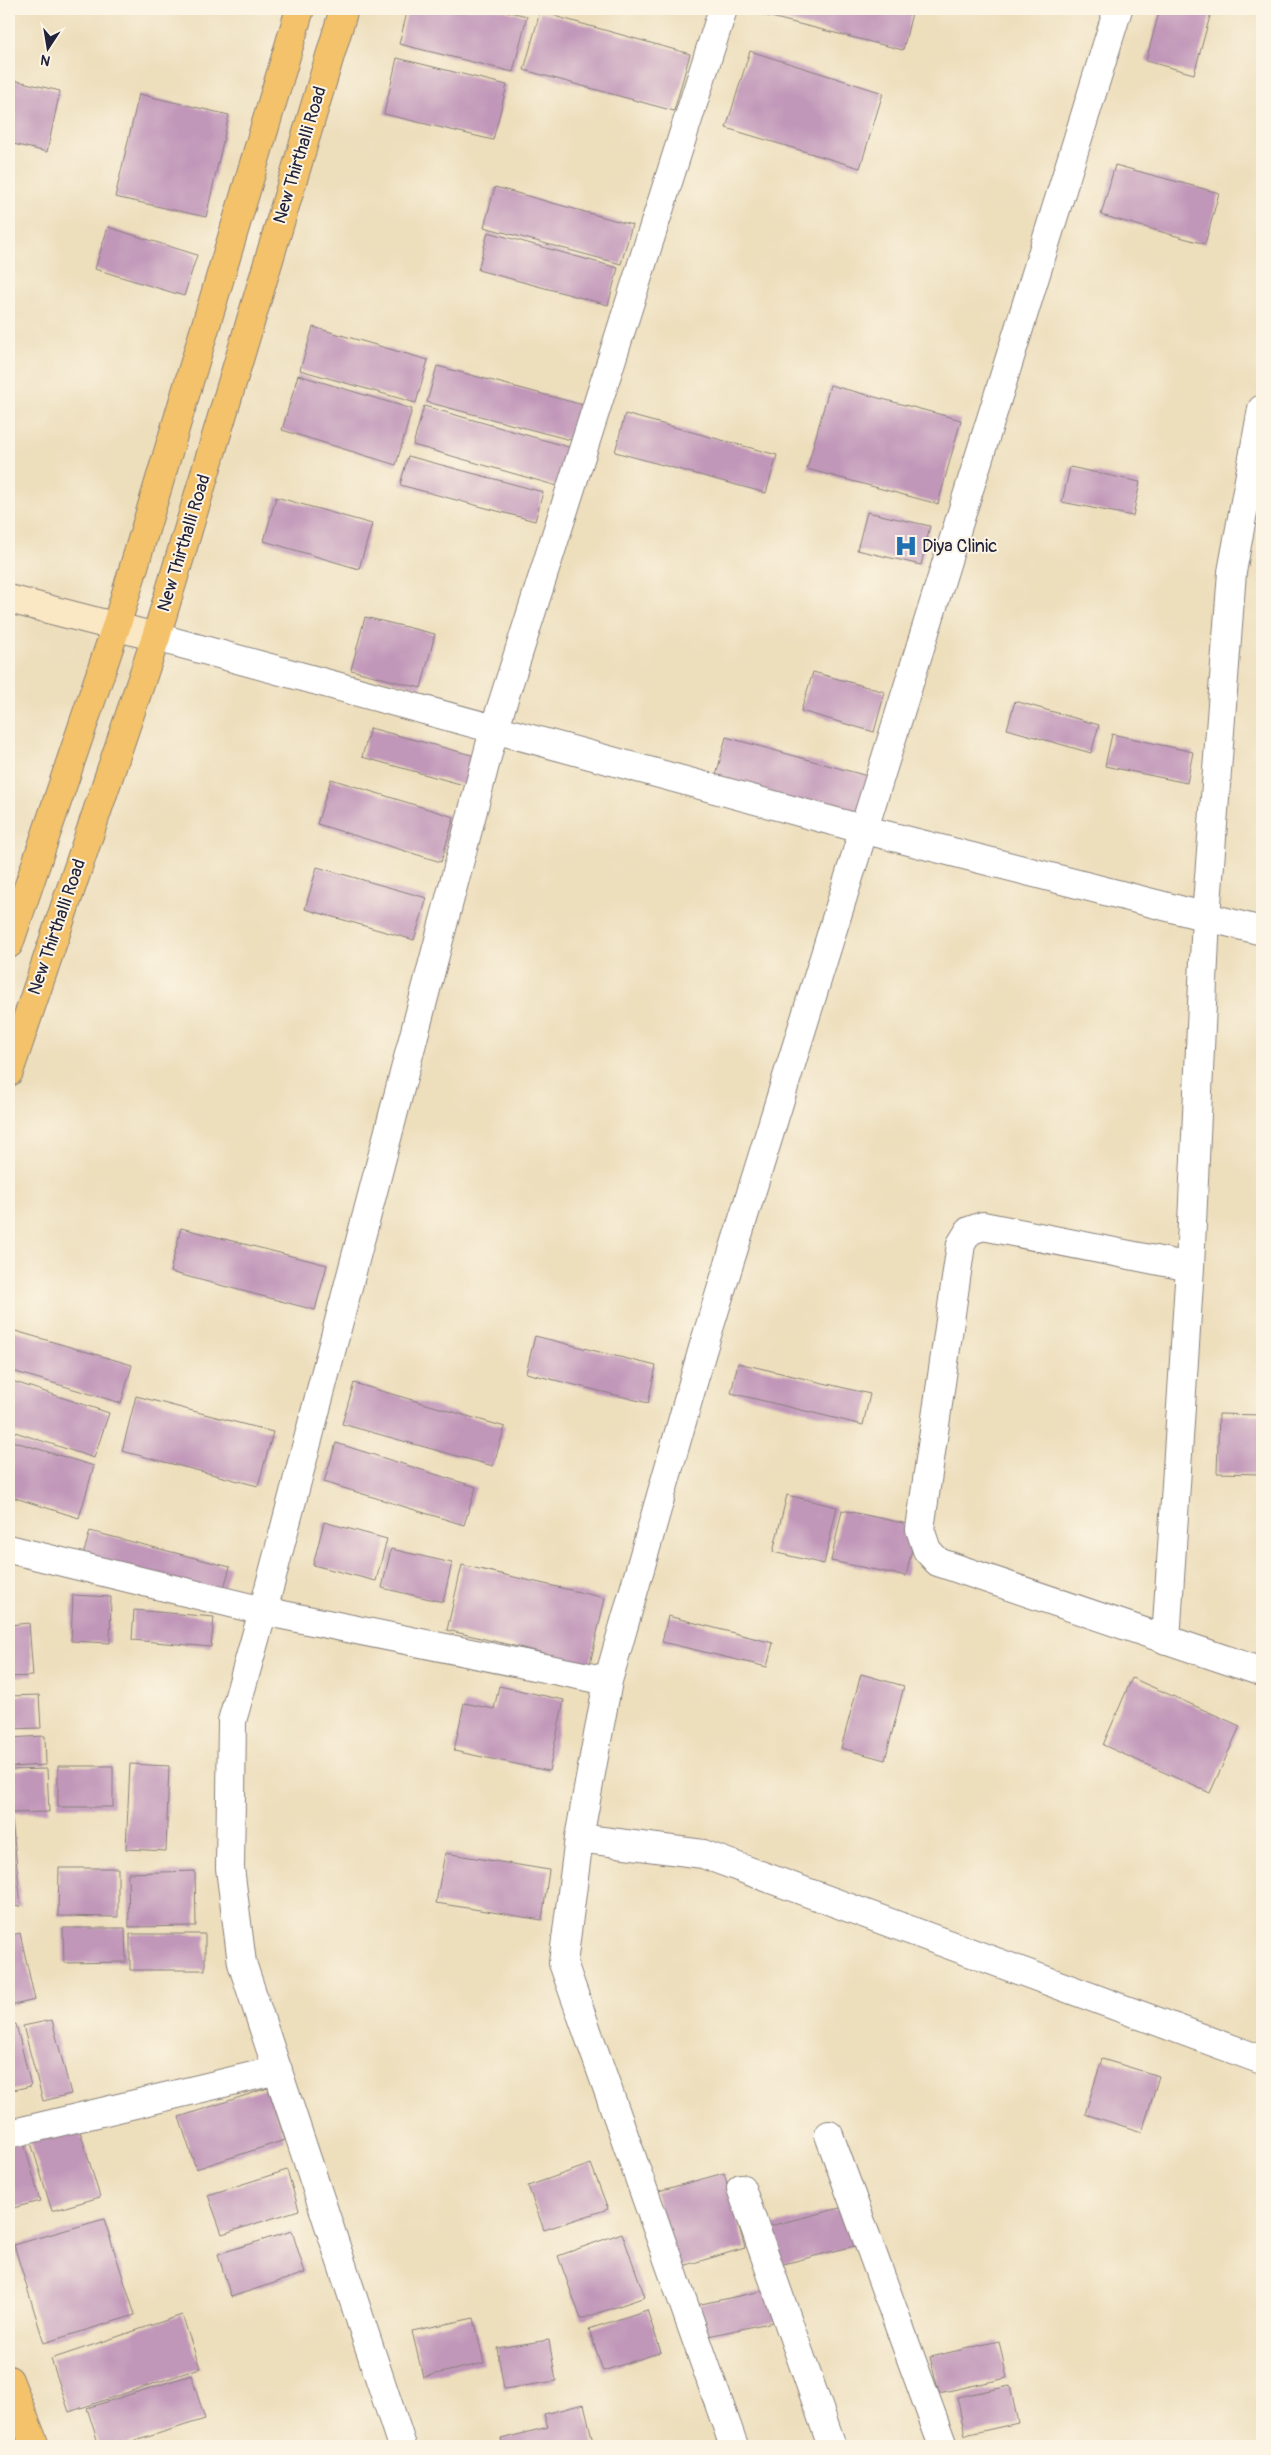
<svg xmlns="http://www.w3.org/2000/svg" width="1271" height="2455" font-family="Pangolin,sans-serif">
  <rect width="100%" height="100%" fill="#fcf5e5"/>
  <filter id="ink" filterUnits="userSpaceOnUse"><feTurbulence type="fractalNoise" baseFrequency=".02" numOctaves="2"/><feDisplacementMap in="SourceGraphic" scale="10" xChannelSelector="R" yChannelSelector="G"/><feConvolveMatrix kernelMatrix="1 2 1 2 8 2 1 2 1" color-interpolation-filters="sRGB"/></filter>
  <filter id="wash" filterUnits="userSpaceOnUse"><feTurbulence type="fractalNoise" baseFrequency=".0096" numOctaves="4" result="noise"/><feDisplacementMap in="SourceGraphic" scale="20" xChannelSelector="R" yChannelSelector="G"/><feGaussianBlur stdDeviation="1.12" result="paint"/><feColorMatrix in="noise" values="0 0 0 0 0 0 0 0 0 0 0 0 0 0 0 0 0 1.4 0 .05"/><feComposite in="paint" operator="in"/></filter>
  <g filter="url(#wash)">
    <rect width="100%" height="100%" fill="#eddebc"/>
    <g id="blocks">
      <path fill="#c197b9" d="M408,9H497L527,16L513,72L399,44Z
        M756,9H913L903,50L755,13Z
        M1160,9H1212L1194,74L1146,61Z
        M540,12L690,54L674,111L524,70Z
        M750,51L883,93L860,168L726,128Z
        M397,58L507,85L493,140L384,114Z
        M9,79L60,91L47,152L9,143Z
        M139,94L229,115L206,217L115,197Z
        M1115,165L1219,193L1205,244L1101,215Z
        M495,187L632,225L621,264L484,227Z
        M108,227L197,255L184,296L95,269Z
        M488,232L618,268L608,305L478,270Z
        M313,327L428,360L416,403L300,370Z
        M437,366L587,406L578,442L427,402Z
        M298,375L412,409L396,465L282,430Z
        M830,385L961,420L938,504L807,469Z
        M424,406L572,448L561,487L413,445Z
        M625,414L777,455L766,493L615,452Z
        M408,456L543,492L535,521L400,485Z
        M1070,467L1140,482L1133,516L1062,502Z
        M276,497L372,524L359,569L264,541Z
        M867,512L930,526L921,565L857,550Z
        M365,617L435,634L421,688L351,670Z
        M813,672L885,692L874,732L801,711Z
        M1015,701L1099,725L1091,753L1007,729Z
        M370,728L479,757L471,787L362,757Z
        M1112,734L1193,752L1187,783L1105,766Z
        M726,737L871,777L859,820L715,780Z
        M331,779L454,817L441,862L317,824Z
        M317,867L427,898L414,940L305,909Z
        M181,1228L327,1265L315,1310L170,1272Z
        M12,1330L132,1365L121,1403L9,1370V1340Z
        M535,1336L656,1366L648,1403L526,1373Z
        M738,1363L870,1394L863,1425L731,1393Z
        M9,1380L109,1413L94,1458L9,1430Z
        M354,1383L505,1427L493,1466L342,1424Z
        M136,1396L273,1432L258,1486L122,1451Z
        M1219,1414L1262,1415V1474L1217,1473Z
        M9,1440L94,1466L79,1518L9,1496Z
        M336,1443L476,1487L464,1525L324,1482Z
        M787,1495L837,1507L824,1564L773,1552Z
        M842,1510L917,1526L906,1576L831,1561Z
        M324,1522L387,1539L376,1581L313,1565Z
        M90,1531L230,1567L222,1595L82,1559Z
        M391,1549L452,1563L443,1602L382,1588Z
        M462,1565L605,1598L590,1664L447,1630Z
        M73,1595L111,1597L110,1643L71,1641Z
        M134,1610L214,1617L211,1647L132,1640Z
        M668,1616L773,1643L767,1667L662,1642Z
        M29,1623L33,1676L9,1677V1625Z
        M861,1674L904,1686L885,1760L841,1748Z
        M1132,1678L1240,1726L1210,1793L1103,1745Z
        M499,1686L564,1700L549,1771L454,1751L464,1703L494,1709Z
        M39,1695L41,1728L9,1729V1696Z
        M45,1736L46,1765L9,1767V1738Z
        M130,1764L169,1766L166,1851L126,1849Z
        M58,1766H113V1807H58Z
        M47,1769L49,1812L9,1813V1770Z
        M9,1819H12L21,1906L9,1907Z
        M445,1853L549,1870L542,1920L436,1903Z
        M59,1868H118V1917L58,1916Z
        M195,1871L196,1926L129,1927L128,1873Z
        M63,1928H125L126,1962L64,1963Z
        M20,1933L35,2000L9,2006V1936Z
        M130,1934H205V1970H130Z
        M52,2020L71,2094L43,2101L23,2026Z
        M16,2024L31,2086L9,2091V2026Z
        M1102,2059L1159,2076L1142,2132L1085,2114Z
        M268,2088L285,2140L196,2169L179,2117Z
        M77,2121L100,2197L52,2211L29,2136Z
        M24,2142L40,2201L9,2209V2146Z
        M591,2164L608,2209L544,2230L528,2186Z
        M287,2170L299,2210L222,2234L208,2195Z
        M724,2173L745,2248L676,2268L655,2192Z
        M844,2207L854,2246L772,2267L762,2228Z
        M104,2219L135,2315L44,2343L14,2245Z
        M292,2231L305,2273L231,2297L218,2254Z
        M622,2233L645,2297L581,2319L558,2256Z
        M771,2289L778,2321L699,2338L692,2306Z
        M647,2310L661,2352L603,2371L589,2329Z
        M182,2315L200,2368L69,2412L51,2359Z
        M474,2318L484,2363L423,2377L412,2331Z
        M549,2340L556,2381L504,2389L497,2348Z
        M999,2341L1007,2378L939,2393L930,2357Z
        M191,2375L205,2419L119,2446H99L87,2408Z
        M1010,2386L1018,2423L965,2435L957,2397Z
        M584,2404L594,2446H503L501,2439L548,2427L544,2414Z"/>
    </g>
  </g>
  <g filter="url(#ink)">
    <use href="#blocks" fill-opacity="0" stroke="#88807c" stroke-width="1"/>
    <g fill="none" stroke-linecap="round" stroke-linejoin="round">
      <defs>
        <path id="street" d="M156,637L862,829L1262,931
          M1190,1267L983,1226L969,1231L961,1244L920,1529L927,1550L938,1562L1262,1672
          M9,1549L263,1611L608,1681
          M1166,1640L1190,1267L1206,917L1232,572L1262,409
          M579,1838L703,1854L1262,2060
          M9,2134L278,2070
          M829,2135L943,2446
          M741,2188L832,2446
          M402,2446L242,1963L230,1868L232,1721L263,1611L494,730L723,9
          M734,2446L563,1963L579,1838L608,1681L703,1348L1118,9"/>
        <path id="secondary" d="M9,599L156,637"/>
        <path id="highway" d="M9,944L116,627L300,9
          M9,1072L156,637L344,9
          M9,2380L35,2446"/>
      </defs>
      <use href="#street" stroke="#88807c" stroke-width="30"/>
      <use href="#secondary" stroke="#88807c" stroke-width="30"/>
      <use href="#highway" stroke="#88807c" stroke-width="30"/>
      <use href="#street" stroke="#fff" stroke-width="28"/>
      <use href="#secondary" stroke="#fae7c3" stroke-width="28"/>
      <use href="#highway" stroke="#f3c26a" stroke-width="28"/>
    </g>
  </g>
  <defs>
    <symbol id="hospital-bare" viewBox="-9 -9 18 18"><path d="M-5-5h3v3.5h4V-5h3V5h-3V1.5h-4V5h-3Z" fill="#1f6fb2" stroke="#fcf5e5" stroke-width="2.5" paint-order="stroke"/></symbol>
  </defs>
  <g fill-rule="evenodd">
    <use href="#hospital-bare" x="890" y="530" width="32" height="32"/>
  </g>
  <g text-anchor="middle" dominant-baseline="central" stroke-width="4" stroke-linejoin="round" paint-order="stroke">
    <g font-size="18" fill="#22223b" stroke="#fcf5e5">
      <text transform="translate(300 155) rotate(-73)">New Thirthalli Road</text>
      <text transform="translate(184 543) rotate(-73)">New Thirthalli Road</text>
      <text transform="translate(57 927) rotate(-71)">New Thirthalli Road</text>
    </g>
    <g font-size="18" fill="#22223b" stroke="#fcf5e5" text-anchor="start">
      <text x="922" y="546">Diya Clinic</text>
    </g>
  </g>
  <rect width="1271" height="2455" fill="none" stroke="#fcf5e5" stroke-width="30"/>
  <g transform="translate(48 48) rotate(192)" stroke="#fcf5e5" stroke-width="4" paint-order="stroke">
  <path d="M0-4L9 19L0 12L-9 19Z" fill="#22223b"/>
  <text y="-8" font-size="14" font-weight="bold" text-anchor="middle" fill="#22223b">N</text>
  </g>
</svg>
